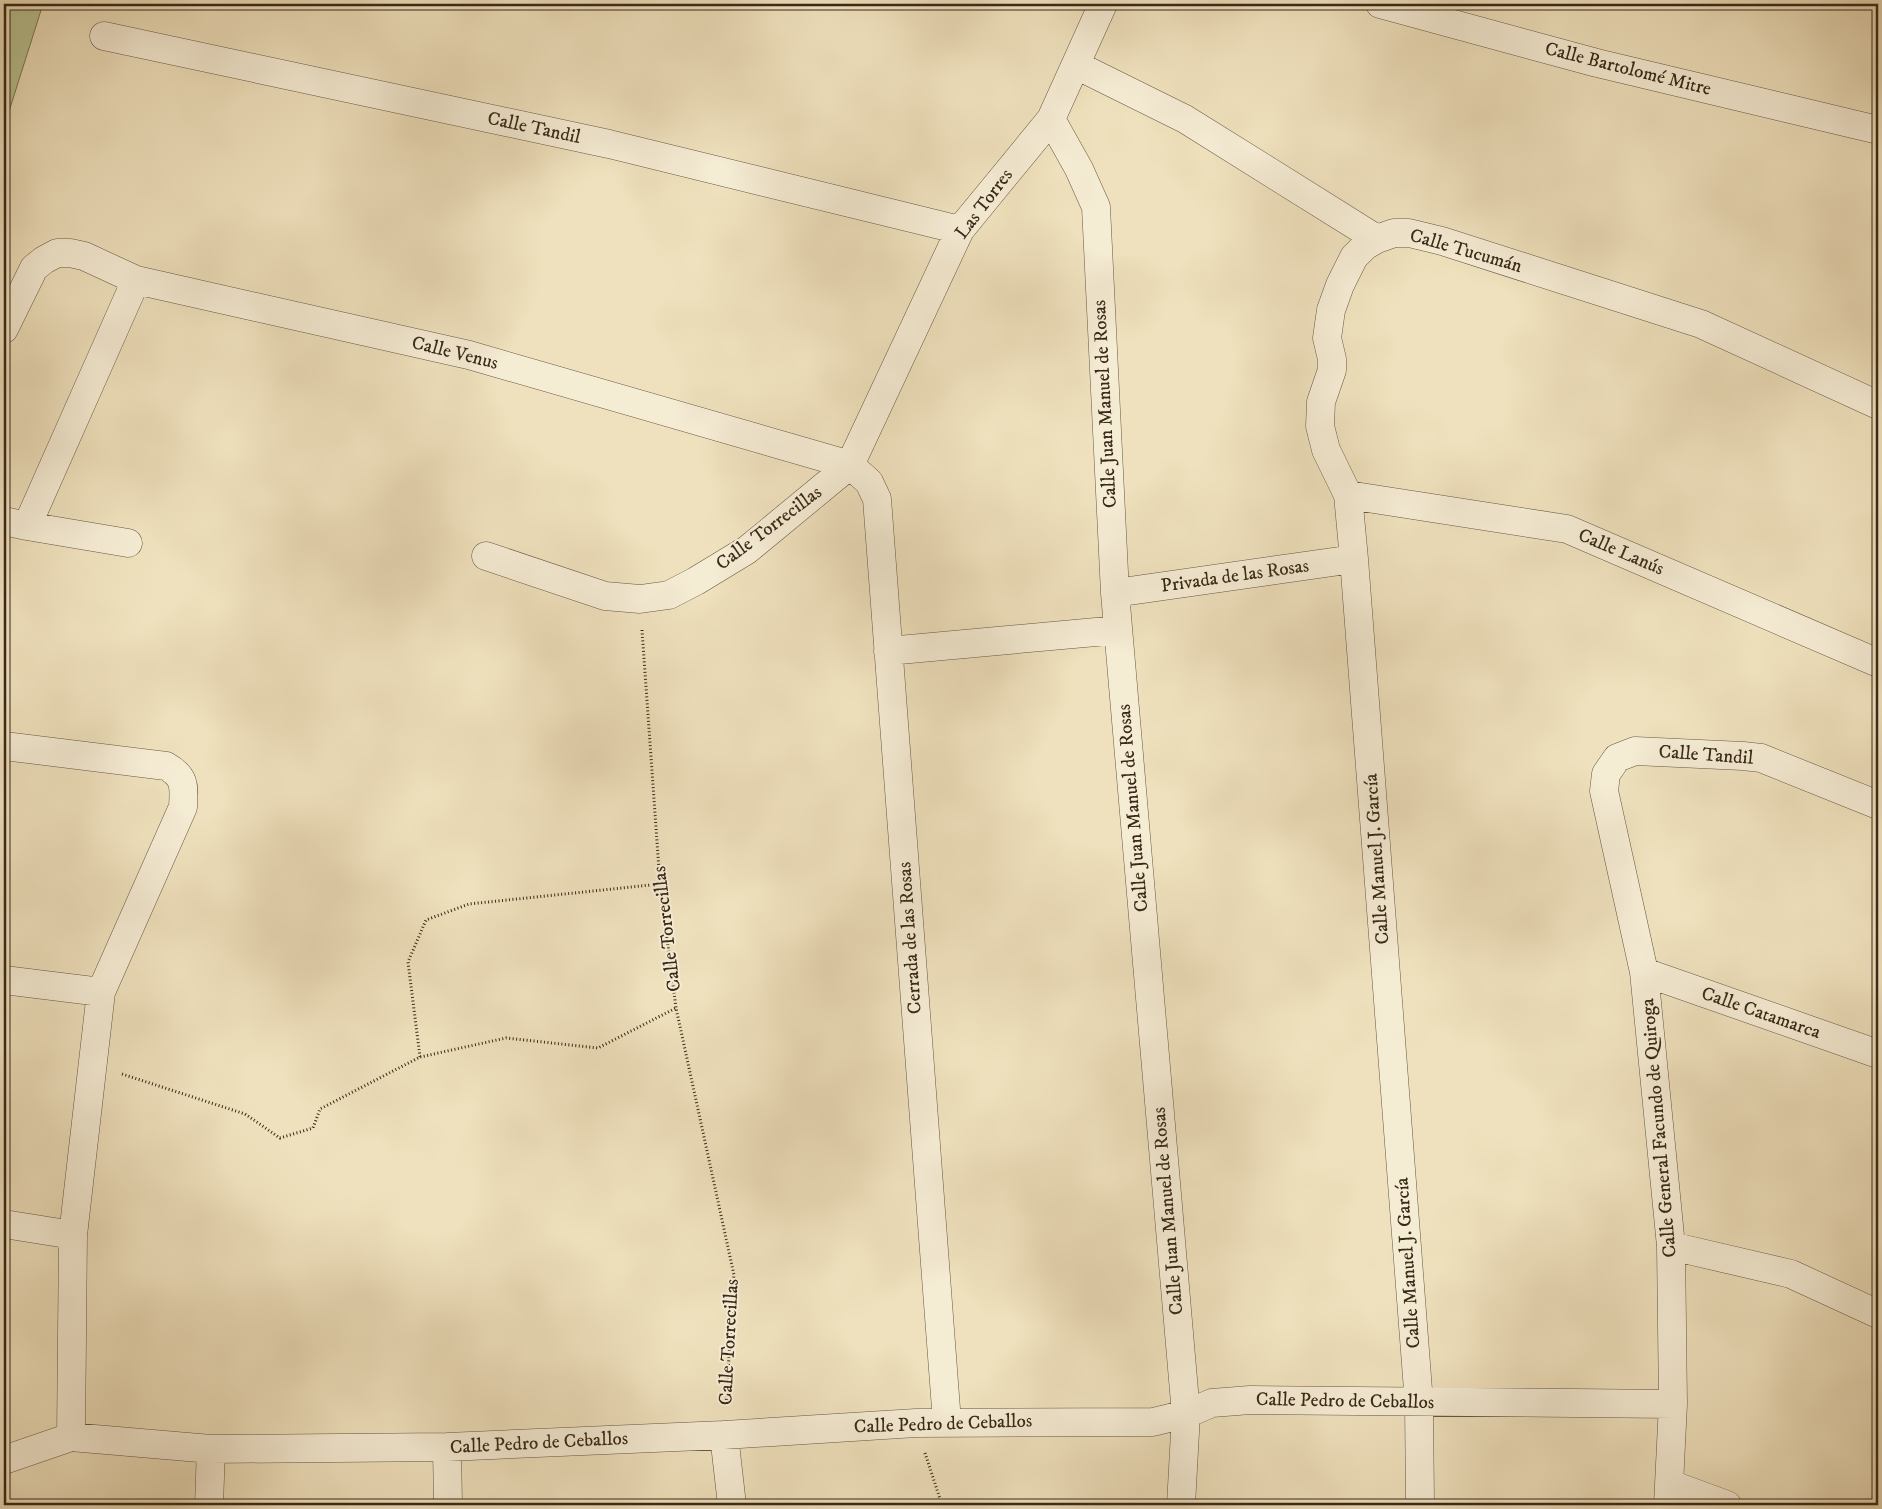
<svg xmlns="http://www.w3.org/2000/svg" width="1882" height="1509" font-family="'IM FELL DW Pica',serif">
  <rect width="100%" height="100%" fill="#efe1bd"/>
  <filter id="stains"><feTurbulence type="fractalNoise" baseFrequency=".004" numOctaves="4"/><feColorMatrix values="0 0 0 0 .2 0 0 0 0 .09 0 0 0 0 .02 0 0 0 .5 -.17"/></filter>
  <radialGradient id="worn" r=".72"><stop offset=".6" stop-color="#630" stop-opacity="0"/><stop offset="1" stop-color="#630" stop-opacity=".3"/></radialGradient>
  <path fill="#b9c392" stroke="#787656" d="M4,4H43L4,127Z"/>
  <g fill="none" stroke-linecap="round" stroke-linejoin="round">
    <defs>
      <path id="minor" d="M1380,4L1597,63L1878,130
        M104,36L609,144L960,230
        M1076,65L1185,119L1377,239
        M1051,119L1079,169L1096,207L1115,593L1186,1414L1181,1505
        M4,329L34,268L44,260L57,253H70L84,256L136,280L469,355L850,465L869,482L877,499L947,1422
        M1348,495L1567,529L1878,663
        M4,521L27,526L128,543
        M27,526L136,280
        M486,556L605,596L640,599L669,595L696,581L747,550L850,465L960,230L1051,119L1103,4
        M1115,593L1354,559
        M888,651L1118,630
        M4,746L166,766C186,777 184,787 183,807L101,992L73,1235L71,1437
        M1644,972L1878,1054
        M4,980L101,992
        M4,1224L73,1235
        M1671,1246L1791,1274L1878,1314
        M724,1435L732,1505
        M447,1447L448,1505
        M4,1460L71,1437L211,1449L447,1447L724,1435L916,1423L1153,1422L1186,1414L1212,1403L1250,1400L1673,1404
        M1670,1484L1727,1505
        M209,1505L211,1449
        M1420,1505L1419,1403L1354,559L1348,495L1326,450L1320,426L1321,402L1332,370V359L1327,338L1331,310L1340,285L1354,257L1365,246L1377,239L1394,233H1409L1442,241L1701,324L1878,405
        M1668,1505L1673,1404L1671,1246L1644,972L1604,791L1606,774L1617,758L1635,751L1743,756L1761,758L1878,805"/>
    </defs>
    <use href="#minor" stroke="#665742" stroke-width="29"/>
    <path stroke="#382919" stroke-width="3" stroke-dasharray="1 2.5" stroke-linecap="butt" d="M642,630L660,884L676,1008L734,1275L726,1405
      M420,1057L408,962L426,920L469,904L660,884
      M122,1074L245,1114L280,1138L313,1128L320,1109L420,1057L506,1038L598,1048L676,1008
      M925,1453L942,1505"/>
    <use href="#minor" stroke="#f5ecd4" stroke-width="28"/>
  </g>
  <g text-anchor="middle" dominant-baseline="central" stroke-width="4" stroke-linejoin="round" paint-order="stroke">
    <g font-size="19" fill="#382919" stroke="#f5ecd4">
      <text transform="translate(1628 69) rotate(14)">Calle Bartolomé Mitre</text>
      <text transform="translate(534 128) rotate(12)">Calle Tandil</text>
      <text transform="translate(984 204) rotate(-53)">Las Torres</text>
      <text transform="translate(1466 251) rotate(16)">Calle Tucumán</text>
      <text transform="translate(455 353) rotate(14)">Calle Venus</text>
      <text transform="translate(1105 404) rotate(-93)">Calle Juan Manuel de Rosas</text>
      <text transform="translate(769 528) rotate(-37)">Calle Torrecillas</text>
      <text transform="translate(1621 552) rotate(23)">Calle Lanús</text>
      <text transform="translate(1235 576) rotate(-8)">Privada de las Rosas</text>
      <text transform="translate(1706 755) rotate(4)">Calle Tandil</text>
      <text transform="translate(1133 808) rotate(-95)">Calle Juan Manuel de Rosas</text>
      <text transform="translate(1377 859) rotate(-94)">Calle Manuel J. García</text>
      <text transform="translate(667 929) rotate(-97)">Calle Torrecillas</text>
      <text transform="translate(910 938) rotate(-94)">Cerrada de las Rosas</text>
      <text transform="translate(1761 1013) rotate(19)">Calle Catamarca</text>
      <text transform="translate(1659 1128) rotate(-95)">Calle General Facundo de Quiroga</text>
      <text transform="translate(1168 1211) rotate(-95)">Calle Juan Manuel de Rosas</text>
      <text transform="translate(1408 1263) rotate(-94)">Calle Manuel J. García</text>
      <text transform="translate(729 1342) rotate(-87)">Calle Torrecillas</text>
      <text transform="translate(1345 1401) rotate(1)">Calle Pedro de Ceballos</text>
      <text transform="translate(943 1424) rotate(-2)">Calle Pedro de Ceballos</text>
      <text transform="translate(539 1443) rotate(-3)">Calle Pedro de Ceballos</text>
    </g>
  </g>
  <rect width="1882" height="1509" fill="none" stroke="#efe1bd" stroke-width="20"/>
  <rect x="5" y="5" width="1872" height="1499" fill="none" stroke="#382919" stroke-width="2.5"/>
  <rect x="10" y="10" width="1862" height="1489" fill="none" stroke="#382919"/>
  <rect width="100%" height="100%" filter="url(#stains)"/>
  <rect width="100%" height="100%" fill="url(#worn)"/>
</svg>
